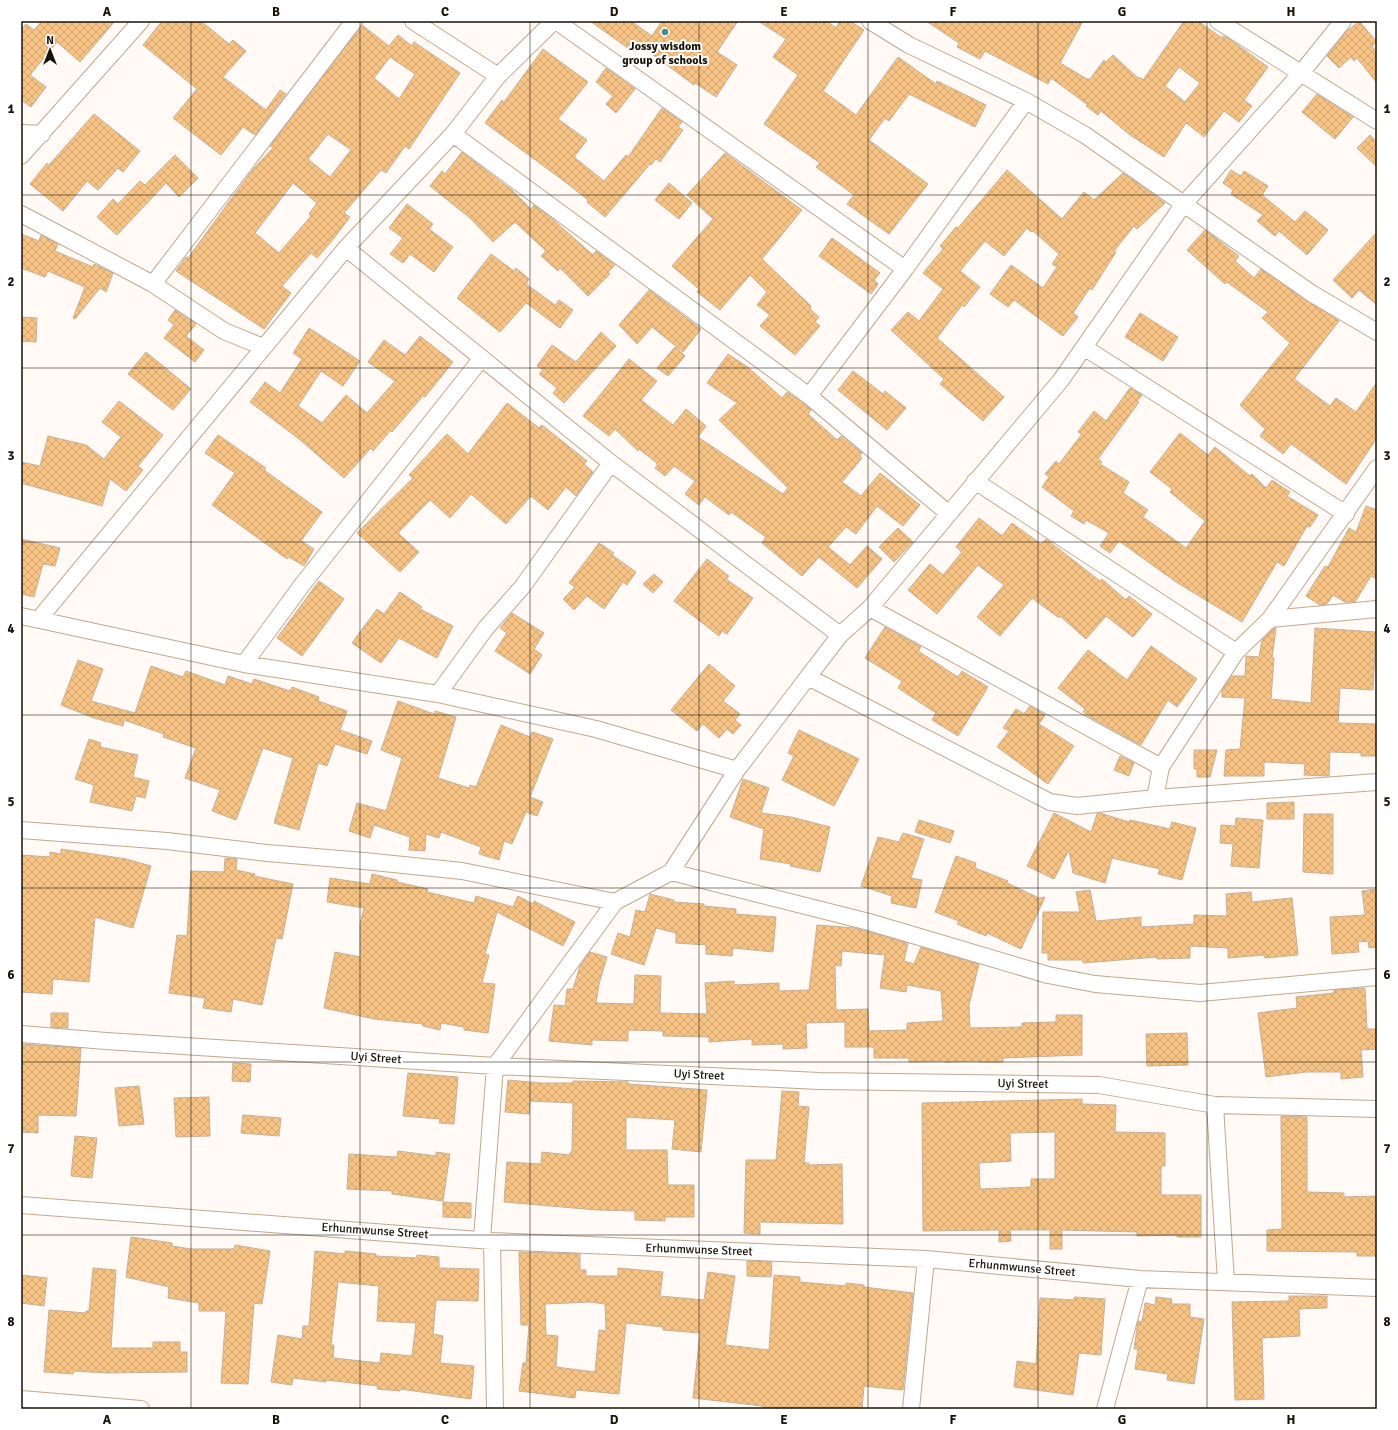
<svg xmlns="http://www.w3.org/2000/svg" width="1398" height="1430" font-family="Signika,sans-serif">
  <defs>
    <pattern id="building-cross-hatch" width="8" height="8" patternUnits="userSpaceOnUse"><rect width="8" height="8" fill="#f6c385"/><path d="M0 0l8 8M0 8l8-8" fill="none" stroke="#d2a671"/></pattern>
  </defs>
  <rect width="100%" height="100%" fill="#fffaf5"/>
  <path fill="url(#building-cross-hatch)" stroke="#c6b097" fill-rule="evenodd" d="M42,21H115L80,62L57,42L30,75L46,87L31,107L21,100V30L26,24L34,30Z
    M162,21H201L229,44L233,40L246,51L223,77L266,110L280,90L286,94L255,135L243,127L221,155L173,118L197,89L143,45Z
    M590,21H631L652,36L662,21H738L717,52L737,65L716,97L695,83L694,85L637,43L632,51Z
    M758,21H827L836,28L840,21H850L864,30L823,91L856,115L898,57L936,84L937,81L986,105L975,127L909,94L889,121L885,118L869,140L928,184L889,234L847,204L854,195L816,167L820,163L764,124L798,75L773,57L786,39Z
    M926,21H1083L1060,63L1087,79H1090L1104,60L1106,62L1113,55L1139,79L1140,77L1143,80L1184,21H1198L1222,38L1223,36L1228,38L1268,67L1244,100L1252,106L1239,122L1224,111L1204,137L1186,123L1164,157L1130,135L1101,111L1098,115L1086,106L1088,105L1051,78L1048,84L985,51L980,59L957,47L959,43ZM1179,67L1200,83L1185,102L1165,86Z
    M1359,21L1377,42L1372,46L1377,53V83L1357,58L1354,61L1351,57L1339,68L1327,56L1346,32Z
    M362,25L389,46L398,35L412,46L414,42L460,73L409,149L405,146L386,173L381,170L344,213L350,217L331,242L317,258L311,253L282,286L291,293L264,329L176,271L186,257L188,258L253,169L273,148L270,146ZM390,57L415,74L399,99L374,78ZM328,134L351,150L330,177L308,159ZM293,183L317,203L309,214L311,216L279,253L255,233Z
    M543,49L588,82L558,119L587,140L574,157L604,181L626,155L628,157L662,108L682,122L678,127L683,130L660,162L656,159L651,165L650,164L605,217L587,202L588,200L564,181L485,123L502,100L504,102Z
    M606,68L635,89L616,113L606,104L613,96L596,82Z
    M1317,94L1353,117L1335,139L1302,112Z
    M94,114L140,151L123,172L118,168L98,190L87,181L63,211L30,184L47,163L49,165Z
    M1370,135L1377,142V167L1357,148Z
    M462,152L512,190L531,209L534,205L550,217L593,255L596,251L615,265L608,272L610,274L588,296L560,268L558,271L541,256L546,251L515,222L493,242L470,218L430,186L442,171L445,174Z
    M725,153L802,210L762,259L811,306L810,309L819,317L815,322L820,326L795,355L760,326L770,315L757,305L767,292L750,275L720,310L697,292L699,289L672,266L713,219L687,195Z
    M175,155L198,178L179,197L166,183L117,235L97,217L113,199L118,204L140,181L145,185Z
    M1007,170L1062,219L1084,192L1094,200L1123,173L1165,203L1137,229L1134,226L1114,251L1116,252L1092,290L1090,288L1073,313L1078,317L1063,336L1014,300L1008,307L990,294L1011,265L1043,288L1057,267L1052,264L1059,254L1033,231L1031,232L1027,228L1004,256L985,241L960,271L980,287L964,307L962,305L937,338L1004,397L983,421L940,384L944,379L891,330L908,312L919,321L943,289L923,273L943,249L940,246L956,227L958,228Z
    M1231,170L1241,176L1244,171L1268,186L1262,195L1295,222L1305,211L1328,230L1307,255L1279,231L1275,236L1257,221L1263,215L1231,194L1233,190L1223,183Z
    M669,183L692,203L679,219L655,200Z
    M407,204L433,224L429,229L453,247L434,272L410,254L403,263L390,254L403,238L389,228Z
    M1205,230L1239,256L1235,261L1254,278L1261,269L1339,321L1294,379L1330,406L1336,398L1356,412L1377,382V438L1346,484L1291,444L1283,454L1260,436L1265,429L1240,405L1290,343L1262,318L1268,312L1227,282L1225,284L1187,250Z
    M1377,232V305L1359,290L1352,298L1333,280Z
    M21,234L39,241L41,235L58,244L55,251L93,267L94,264L113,273L106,292L100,288L75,319L73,318L85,287L48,271L45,277L21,268Z
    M832,238L880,273L874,280L878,284L871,294L819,256Z
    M491,254L514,271L516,268L529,279L526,284L555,305L559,300L573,310L560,328L526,303L500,332L457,298Z
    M649,290L701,329L683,352L652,327L637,344L619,325Z
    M175,310L196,324L186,336L204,350L195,362L164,338L174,325L168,320Z
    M1140,313L1178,337L1163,361L1125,337Z
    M21,317L37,318L36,342L21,341Z
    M309,328L360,361L343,386L321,371L298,406L322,423L346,395L367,413L395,381L368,362L384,340L405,355L420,336L453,362L425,397L423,396L392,432L391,430L373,451L371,448L344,478L299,439L250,402L265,382L280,393L302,359L293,353Z
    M601,332L616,346L564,403L553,393L557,388L539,374L543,370L537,366L552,345L576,362Z
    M675,347L685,356L668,376L657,368Z
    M146,352L191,389L173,410L128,374Z
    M728,354L749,368L782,398L787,392L803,403L811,410L808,414L837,440L841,436L862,453L860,456L862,458L842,482L861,496L880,473L920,505L903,526L877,506L856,534L846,527L828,547L850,565L867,546L882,559L857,588L819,557L802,576L762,543L766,537L731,512L729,515L705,497L699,505L685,494L695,481L674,466L665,476L655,468L658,464L639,449L638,451L615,429L609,436L583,416L629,359L657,381L641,400L673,425L686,409L706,426L698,437L783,494L788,488L719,420L737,403L707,383Z
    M853,371L883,394L885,391L906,408L887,430L838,390Z
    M1130,388L1142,395L1137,401L1139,402L1098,459L1102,462L1100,464L1129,482L1123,493L1148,510L1143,517L1186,548L1205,521L1170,492L1172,489L1150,472L1180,433L1208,455L1215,447L1250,476L1252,474L1266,488L1272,480L1290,492L1287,496L1318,515L1310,527L1307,526L1284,566L1277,562L1242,622L1176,582L1119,541L1110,553L1100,546L1109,533L1086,520L1084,524L1071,516L1074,511L1042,487L1049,477L1045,474L1056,461L1059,464L1082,434L1078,432L1094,411L1106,421Z
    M119,401L163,435L138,466L143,470L126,491L110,479L102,506L21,483V462L40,466L48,436L86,445L104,459L121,437L102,422Z
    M507,403L539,428L542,425L587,461L584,464L593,472L576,496L566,487L548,510L531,496L506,524L471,494L450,518L430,500L398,533L419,552L400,572L357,533L413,478L409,475L447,434L468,454Z
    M218,435L266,468L264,470L322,512L301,541L314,549L304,566L289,557L287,559L212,505L235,473L205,453Z
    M1366,506L1377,510V579L1371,576L1355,602H1345L1333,595L1327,604L1320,605L1306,596L1325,566L1328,567L1349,528L1356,532Z
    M979,518L1002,536L1012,523L1041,544L1046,539L1100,581L1102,579L1126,600L1129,596L1152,614L1133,637L1106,616L1086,639L1060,616L1059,618L1032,598L1000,636L977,617L1004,585L978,565L937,614L908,590L930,564L943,575L962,552L956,547Z
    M898,528L913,542L894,562L879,547Z
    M21,539L60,548L55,566L43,564L34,597L21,594Z
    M599,543L614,553L612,555L636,572L627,585L623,582L604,609L587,596L574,610L563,599L575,587L569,583Z
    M707,559L729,576L726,579L753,598L727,634L722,631L719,636L674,601Z
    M654,574L663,582L653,593L643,584Z
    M319,581L344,599L302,656L277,638Z
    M400,592L422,607L420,609L453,626L437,658L399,638L381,663L352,643L377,609L384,614Z
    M512,613L544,633L534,649L542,655L530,674L495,651L507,633L500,628Z
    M885,627L921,647L918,651L958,677L962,671L988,687L958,736L932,720L936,713L898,688L902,681L865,658Z
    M1274,628H1276L1272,658H1274L1271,699L1311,703L1315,628L1376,632L1373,690L1340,688L1338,723L1377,724V756H1361V753L1330,752L1329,776L1304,775L1305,764L1264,762V776H1224L1226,750L1240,749L1245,698L1222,697V690L1232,676H1245L1246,656L1259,657L1262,640Z
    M1151,646L1197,679L1177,707L1168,700L1141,745L1090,717L1083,712L1085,709L1058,688L1088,650L1127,680Z
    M78,660L103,669L91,701L135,713L151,666L183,677L186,671L225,685L228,676L252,684L254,679L290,691L292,687L319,697L318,701L347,711L340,730L372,741L367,754L335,744L327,766L318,763L299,830L274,823L293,758L263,748L236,820L212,811L220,790L185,778L196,748L163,737L164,734L124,720L123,726L94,718L61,705Z
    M709,664L735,686L723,701L740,714L735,720L741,725L733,734L727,729L719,738L703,724L697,731L671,710Z
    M398,701L434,714L435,711L456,717L438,778L469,788L470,785L476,787L501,725L530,737L532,732L553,739L530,797L543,802L537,816L526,812L512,844L504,841L499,860L479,854L481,847L441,832L439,838L426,834L425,851L409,850L410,837L374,825L370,838L349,831L357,803L386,811L402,758L381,750Z
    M1030,706L1045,715L1039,724L1074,746L1048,784L997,747L1009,731L1003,728L1016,709L1024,714Z
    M799,730L859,759L834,806L782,780L794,756L788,753Z
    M89,739L101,743L100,747L138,755L133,777L149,781L145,798L136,796L132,811L90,802L94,785L75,779Z
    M1194,750H1217L1210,777H1197V769H1194Z
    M1120,756L1134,763L1129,776L1114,770Z
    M743,779L769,788L761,813L791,817L830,827L820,872L790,866L791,864L760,859L764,829L730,817Z
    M1294,802V819H1267V803Z
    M1054,813L1091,832L1097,814L1100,813L1129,822L1130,820L1170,829L1172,822L1196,828L1182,880L1158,874L1160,869L1112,858L1105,883L1073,873L1069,850L1054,879L1027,866Z
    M1304,814H1333V874L1303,872Z
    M1236,818L1263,820L1259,868L1231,866L1233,844L1220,843L1221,825L1235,826Z
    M919,820L954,831L950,843L915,832Z
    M903,833L924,839L911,878L922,880L916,908L891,903L892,896L861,886L878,837L899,842Z
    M61,849L126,859L151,866L133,928L95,917L89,982L53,979L52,994L21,992V855L50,857V852L61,854Z
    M956,856L976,863L975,868L1008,881L1007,883L1039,898L1045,897L1021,949L987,933L986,936L957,924L959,921L935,912Z
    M225,858L237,859L236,870L255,874L254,876L293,884L282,939L276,938L262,1005L233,999L231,1012L203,1008L205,998L169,993L177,935L187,936L191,871L224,872Z
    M372,874L397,880V882L428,889L427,892L474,903L476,896L513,907L518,896L533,904L534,901L575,922L563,946L497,912L485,954L489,955L482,983L495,984L488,1033L464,1030V1027L441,1023L440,1030L423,1026V1024L374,1019L324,1008L335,952L360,957V924L364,908L327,902L330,878L370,884Z
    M1377,889V947L1369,948L1368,941L1358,942L1359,952L1332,954L1330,917L1365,915L1362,891Z
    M1090,890L1096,921L1141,917V927L1194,924V915L1227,916L1226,894L1251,892L1252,902L1292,898L1298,955L1265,958L1264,955L1228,958V948L1190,946V958L1157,959V957L1083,963V960H1048V953H1042L1043,912H1080L1076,892Z
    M650,894L674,900V902L704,904V906L736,909V914L776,917L773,952L733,948L732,956L706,954V945L676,943V933L656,928L644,965L611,954L618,933L630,937L636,910L645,912Z
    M817,925L855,928L908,943L904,961L914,964L921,947L979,964L969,1005L970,1028L1022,1027V1023L1056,1022V1015H1082V1055L1003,1058V1062H979V1061L945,1062L944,1061L909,1062V1058H874V1047H845V1022L806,1023L807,1048L783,1049V1044L752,1045V1039L709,1042V1037L663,1036V1031L628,1030V1041L592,1040V1045L549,1041L554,1005L565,1006L567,989H573L580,966L590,952L607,957L599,984L596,1003L634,1004L635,975L661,976L660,1013L707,1014L705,983L734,981V985L779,983V991L809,990ZM842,951L885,955L880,988L906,992L907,985L941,991L943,1021L907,1023V1030L869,1031L868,1009L836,1010L835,965L841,966Z
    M1365,988L1367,1029H1377V1049L1361,1050L1363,1077L1341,1079V1072H1306L1266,1077L1258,1013L1297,1008L1296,997L1334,993V990Z
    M51,1013H68V1028L51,1027Z
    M1187,1033L1188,1065L1147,1066L1146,1034Z
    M21,1044L81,1048L76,1116L38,1115V1133L21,1132Z
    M233,1063L251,1064L250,1082L232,1081Z
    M408,1073L458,1077L454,1124L439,1123L440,1119L403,1116Z
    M508,1080L541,1083H573V1081L628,1082V1084L707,1090L701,1152L672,1149L675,1120L626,1117V1150H667L668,1185H694V1217H665V1221L635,1220V1211L597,1210L504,1202L507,1162L541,1164L542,1152L570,1155V1152H572L573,1103L530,1101L529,1114L505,1112Z
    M139,1086L144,1124L119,1126L115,1088Z
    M782,1091L799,1092L798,1106L809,1107L804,1163H809V1165L842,1164L843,1224L760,1222V1234L744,1233L746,1160H776Z
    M209,1097L210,1136L176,1137L174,1098Z
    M1082,1099V1104L1116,1105L1115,1132L1165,1133V1166H1161V1195H1201V1237H1177V1235L1137,1236V1232L1062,1230V1249H1050V1230H1010L1011,1241L999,1242V1230L923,1231L922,1103ZM1055,1132V1179H1031V1187L980,1189L979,1163L1011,1161L1010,1133Z
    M243,1115L281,1118L279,1136L241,1133Z
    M1281,1116L1307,1117V1192L1344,1193V1197L1377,1196V1256H1357V1252L1267,1251V1230L1282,1229Z
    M75,1136L97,1138L92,1178L71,1176Z
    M398,1151L436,1156V1152L450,1154L443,1201L392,1194V1191L347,1189L349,1154L397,1157Z
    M443,1202L471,1203V1218L443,1217Z
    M131,1237L172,1243V1246L191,1249H234L235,1245L270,1251L262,1304L254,1303L248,1384L221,1383L226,1311H199V1303L168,1298L169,1287L126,1277Z
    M315,1251L345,1254V1251L376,1254V1256L417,1258V1255L439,1257V1268L479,1269L478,1301L436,1300L433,1334L443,1336L440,1363L474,1366L471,1399L400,1389V1391L377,1389L378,1386L326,1380V1382L293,1378L292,1385L271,1382L278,1335L302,1339L303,1326H309ZM338,1282L379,1286L377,1321L416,1323L412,1356L381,1353L380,1363L333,1358L334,1345H331Z
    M519,1252L580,1254V1270H586V1276H618V1268L663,1272L660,1296L704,1300L708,1272L735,1276L725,1345L769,1350L774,1275L800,1277V1282L846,1286V1283L864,1285V1287L913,1293L903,1390L864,1386L862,1409H774L762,1407V1406L693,1398L700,1333L663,1330V1327L626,1323L619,1394L576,1390L575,1398L519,1391L523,1363H526L529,1325H521ZM590,1302L605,1304L606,1331L599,1330L595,1372L556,1367L558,1336L546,1335L545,1304Z
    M747,1261L772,1262L771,1277L747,1276Z
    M93,1268L116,1270L111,1348H153V1342H180V1352H187V1372L106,1373L74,1371L73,1374L44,1372L49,1310L86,1313V1311H89Z
    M21,1275L47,1278L44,1306L21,1303Z
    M1289,1296H1327V1308L1299,1309L1300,1336L1262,1338L1264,1399L1235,1400L1232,1302L1289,1301Z
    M1074,1297L1105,1299L1101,1355L1079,1353L1073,1395L1014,1387L1017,1361L1036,1364L1040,1298L1074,1300Z
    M1156,1297L1172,1299L1171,1304H1190V1317L1204,1319L1194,1384L1167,1380L1168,1374L1135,1369L1138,1349H1134L1138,1321L1142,1322L1145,1303L1155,1305Z"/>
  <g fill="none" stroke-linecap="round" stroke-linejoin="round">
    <defs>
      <path id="minor" d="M413,21L498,76
        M556,21L905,269
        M870,21L909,45L1026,101L1085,135L1311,293L1377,332
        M1218,21L1377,121
        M21,133L42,134
        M453,134L809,396L949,514
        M21,156L141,21
        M21,214L153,284L224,331L263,347
        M346,248L611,463L840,635
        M153,284L354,21
        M1085,348L1346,514
        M809,396L905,269L1026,101
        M975,481L1236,652
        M870,608L1161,767
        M21,616L244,664L438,694L596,729L737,770
        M39,619L346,248L453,134L498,76L554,21
        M1270,619L1377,609
        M244,664L302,585L482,358
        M808,677L1050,802L1077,806L1155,798L1377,782
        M438,694L486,628L523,586L611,463
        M1155,798L1161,767L1236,652L1270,619L1377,468
        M21,830L167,841L267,853L364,861L462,871L615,902
        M671,872L869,922L1048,975L1095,984L1200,993L1377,977
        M21,1034L106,1041L495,1066L819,1081L1099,1085L1215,1105L1377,1109
        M1215,1105L1226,1282
        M21,1205L492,1241L926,1259L1140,1279L1377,1288
        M482,1239L495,1066L615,902L671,872L737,770L840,635L870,608L1061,380L1183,205L1302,72L1343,21
        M492,1241L495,1409
        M21,1399L141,1409
        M911,1409L926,1259
        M1105,1409L1140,1279"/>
    </defs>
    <use href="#minor" stroke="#bfa990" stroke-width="18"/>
    <use href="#minor" stroke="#fff" stroke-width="16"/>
  </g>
  <path fill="none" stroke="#191208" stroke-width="1" stroke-opacity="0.55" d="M191,21V1409M360,21V1409M530,21V1409M699,21V1409M868,21V1409M1038,21V1409M1207,21V1409M21,195H1377M21,368H1377M21,542H1377M21,715H1377M21,888H1377M21,1062H1377M21,1235H1377"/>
  <circle fill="#458c93" stroke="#fff" stroke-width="1.5" cx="665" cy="32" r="4"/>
  <g text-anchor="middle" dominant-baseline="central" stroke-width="4" stroke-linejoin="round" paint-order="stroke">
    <g font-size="12" font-weight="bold" fill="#191208" stroke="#fff">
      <text x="665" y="46">Jossy wisdom<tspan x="665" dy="14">group of schools</tspan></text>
    </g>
    <g font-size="12" fill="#191208" stroke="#fff">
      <text transform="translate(376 1058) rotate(4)">Uyi Street</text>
      <text transform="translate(699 1075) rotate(3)">Uyi Street</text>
      <text transform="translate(1023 1084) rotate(1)">Uyi Street</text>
      <text transform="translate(375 1231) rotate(4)">Erhunmwunse Street</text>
      <text transform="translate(699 1250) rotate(2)">Erhunmwunse Street</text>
      <text transform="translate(1022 1268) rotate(5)">Erhunmwunse Street</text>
    </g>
  </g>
  <rect width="1398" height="1430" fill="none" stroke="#ffffff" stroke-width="44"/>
  <g transform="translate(50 50)" stroke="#ffffff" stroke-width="3" paint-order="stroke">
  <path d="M0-3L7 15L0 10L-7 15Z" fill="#191208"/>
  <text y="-6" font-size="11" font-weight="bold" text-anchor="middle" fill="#191208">N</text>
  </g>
  <rect x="22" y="22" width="1354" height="1386" fill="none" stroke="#191208" stroke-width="1.5"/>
  <g font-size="13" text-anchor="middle" font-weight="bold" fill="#191208">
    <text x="107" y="16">A</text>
    <text x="276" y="16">B</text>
    <text x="445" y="16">C</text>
    <text x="614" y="16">D</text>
    <text x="784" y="16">E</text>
    <text x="953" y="16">F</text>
    <text x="1122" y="16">G</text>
    <text x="1291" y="16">H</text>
    <text x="11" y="113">1</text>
    <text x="1387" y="113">1</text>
    <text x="11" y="286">2</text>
    <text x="1387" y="286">2</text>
    <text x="11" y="460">3</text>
    <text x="1387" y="460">3</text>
    <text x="11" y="633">4</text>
    <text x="1387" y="633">4</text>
    <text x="11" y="806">5</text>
    <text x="1387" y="806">5</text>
    <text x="11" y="979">6</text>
    <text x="1387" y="979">6</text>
    <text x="11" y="1153">7</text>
    <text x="1387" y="1153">7</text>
    <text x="11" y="1326">8</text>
    <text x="1387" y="1326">8</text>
    <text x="107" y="1424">A</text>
    <text x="276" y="1424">B</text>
    <text x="445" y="1424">C</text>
    <text x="614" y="1424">D</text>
    <text x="784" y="1424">E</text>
    <text x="953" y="1424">F</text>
    <text x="1122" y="1424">G</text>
    <text x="1291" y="1424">H</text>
  </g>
</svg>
